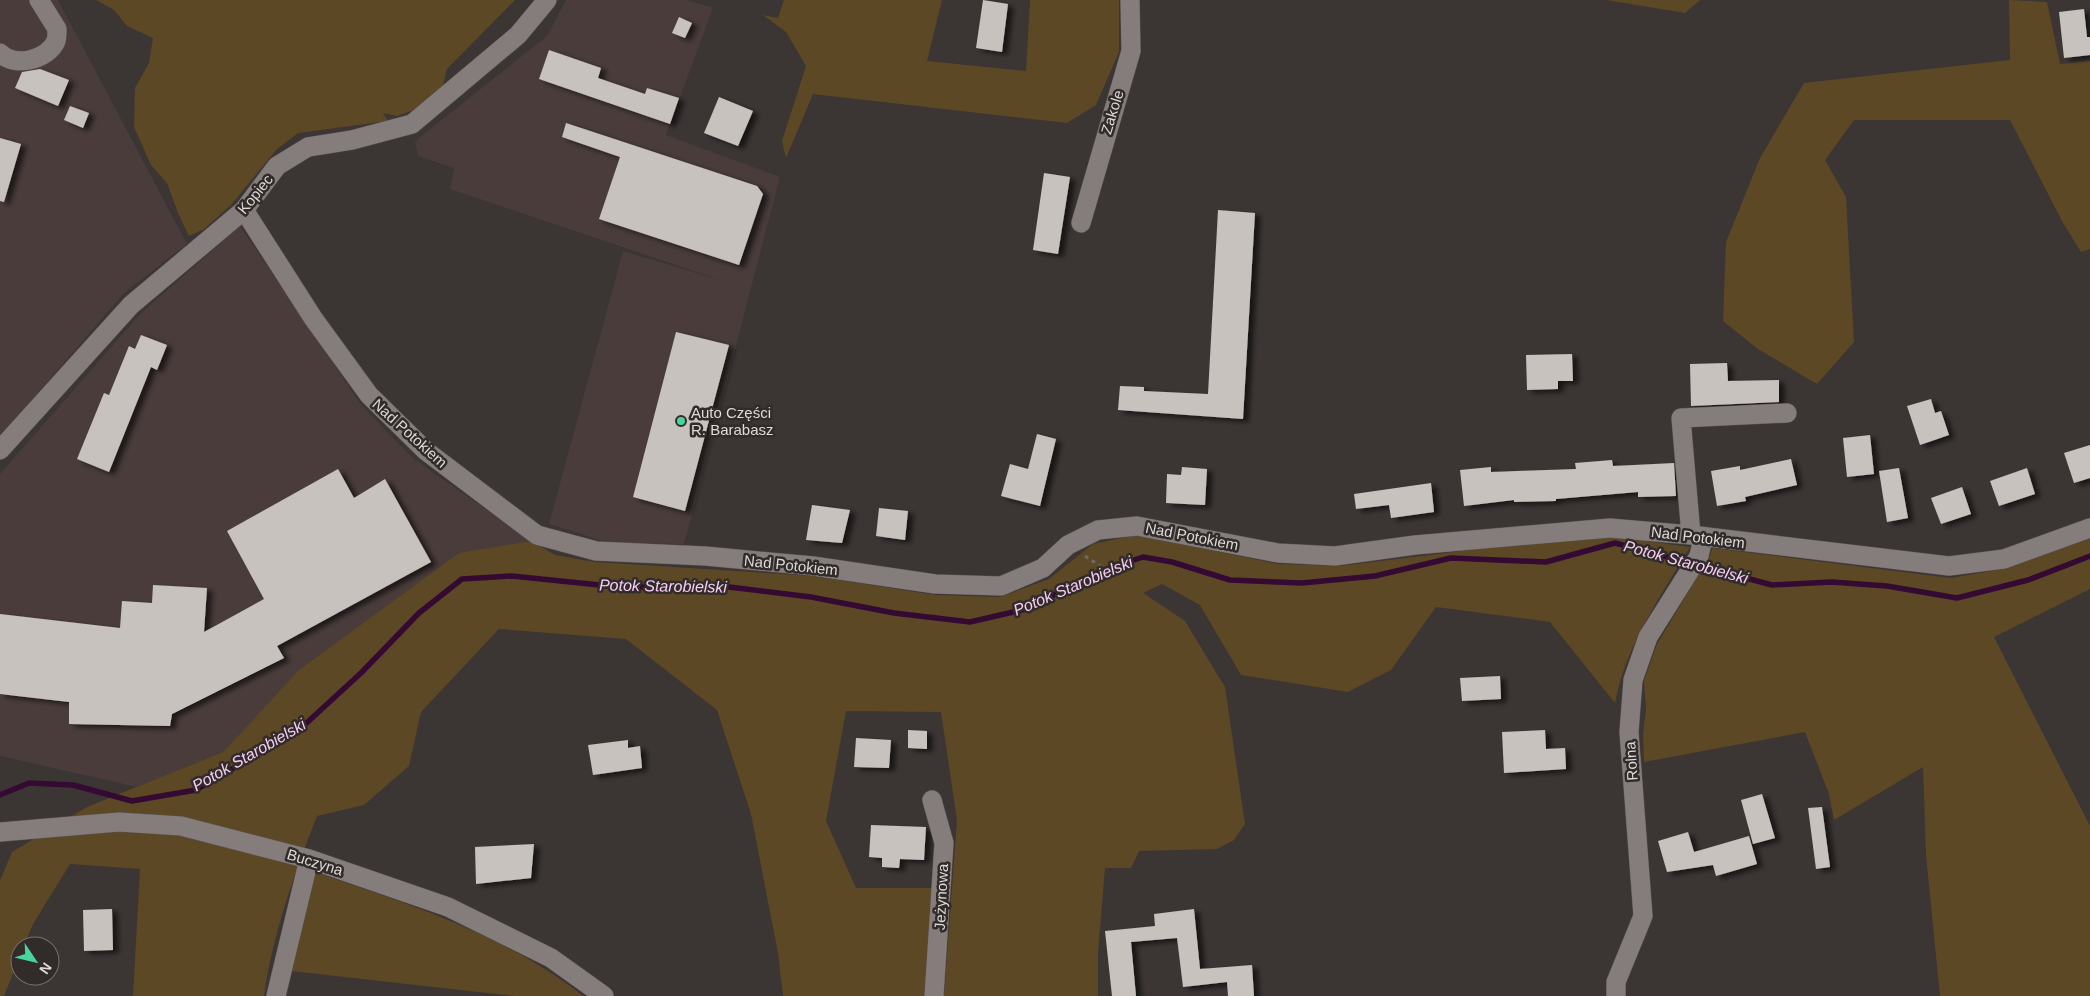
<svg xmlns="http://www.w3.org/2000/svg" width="2090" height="996" font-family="Helvetica,sans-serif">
  <defs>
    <filter id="shadow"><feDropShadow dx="5.5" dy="3" stdDeviation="2.5" flood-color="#0009"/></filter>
  </defs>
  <rect width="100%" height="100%" fill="#3b3534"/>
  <path fill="#493c3b" d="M0,0H58L187,244L124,293L0,437Z
    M566,0H687L713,8L666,135L780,177L684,544L609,543L549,524L623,251L723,281L450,189L454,168L418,156L415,141L547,36Z
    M240,226L362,406L414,459L531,541L459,554L299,670L223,752L137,787L0,756V474L140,314Z"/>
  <path fill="#5c4825" d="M96,0H515L447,69L442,89L419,108L397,116L383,113L388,121L298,133L276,150L231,205L204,229L189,236L178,213L167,183L151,165L134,127L135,88L149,63L153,38L127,26L114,10Z
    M784,0H942L927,61L1026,71L1030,0H1119V52L1096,105L1067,123L813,94L786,158L782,141L806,66L786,32L763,15L778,18Z
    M1606,0H1700L1685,13Z
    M2009,0L2047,2L2060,64L2090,61V249L2081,252L2062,221L2010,120H1854L1825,160L1846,197L1854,342L1817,384L1758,349L1723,321L1726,242L1760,158L1804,83L2010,60Z
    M1136,535L1278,564L1340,566L1519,544L1617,537L1690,547C1660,597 1626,645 1615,703L1550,622L1436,607L1391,670L1348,692L1241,675L1200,605L1162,584L1143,593L1185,621L1225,687L1245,824L1234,840L1217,849L1139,851L1131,868H1105L1098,953V996H944L957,820L941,712L846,711L826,821L856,888H934L927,996H783L778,953L751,814L717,710L626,639L499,629L421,712L409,766L364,805L317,816C294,875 273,933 264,996H133L140,869L70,864L33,924L24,946H20V956L4,996H0V881L12,852L87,807L223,752L299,670L459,553L531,541L555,555L595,562L813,576L935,595L1000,597L1049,579L1093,544Z
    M2090,538V589L1994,637L2090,826V996H1940L1926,855L1923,767L1834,820L1829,794L1805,732L1644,762L1643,734L1646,709L1644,681L1657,644L1710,556L1712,548L1951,578L2008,568Z
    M315,872C408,904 505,934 583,996H514L291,971Z"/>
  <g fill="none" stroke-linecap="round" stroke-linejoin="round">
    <path stroke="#340a33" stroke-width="5.5" d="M0,795L29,783L73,785L132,801L196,790L300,729L361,673L419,613L462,579L512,576L619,587H729L811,597L894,613L970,622L1026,609L1101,571L1143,557L1172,562L1230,580L1302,583L1375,576L1451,558L1546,562L1615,543L1772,585L1831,582L1887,586L1957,598L2028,580L2090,556"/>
  </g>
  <path fill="#c8c2be" filter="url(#shadow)" d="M983,0L1008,4L1002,52L976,48Z
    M2084,9L2087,37H2090V55L2064,58L2059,12Z
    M679,17L692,23L685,38L672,33Z
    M549,50L601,68L598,78L645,94L647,88L679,98L670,124L539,79Z
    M40,69L69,80L58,106L15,88L22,72Z
    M719,97L753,111L738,146L704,133Z
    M70,106L89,113L83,128L64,120Z
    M566,123L757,186L763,194L739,265L599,219L620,157L562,137Z
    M0,138L21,144L4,202L0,201Z
    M1044,173L1070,177L1058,254L1033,250Z
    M1218,210L1255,213L1243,419L1118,410L1120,386L1144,387V391L1208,394Z
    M676,332L729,345L685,511L633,497Z
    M141,335L167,345L157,370L151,367L109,472L77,459L104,393L109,395L129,346L135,349Z
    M1572,354L1573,381H1558V389L1527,390L1526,355Z
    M1727,363L1728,381L1779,380V402L1691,406L1690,364Z
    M1931,399L1935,413L1941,411L1949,435L1920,445L1907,406Z
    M1037,434L1056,439L1040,506L1001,496L1010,464L1028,469Z
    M1870,435L1874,474L1847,477L1843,438Z
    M2090,445V478L2074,483L2064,453Z
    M1791,459L1797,485L1745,497L1746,501L1717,506L1711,471L1740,466V470Z
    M1612,460L1613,466L1674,463L1676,496L1638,497V492L1556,499V501L1514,502V500L1464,506L1460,470L1491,467V472L1576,469L1575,463Z
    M1182,467L1207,469L1205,505L1166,503L1167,474L1181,475Z
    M1899,468L1908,518L1887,522L1879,471Z
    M2027,468L2035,494L1999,506L1990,481Z
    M338,469L354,498L385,479L431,562L277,646L284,658L172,714L170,726L69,724V702L0,694V614L120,628L122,601L152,603L153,585L207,588L204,632L264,599L227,531Z
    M1431,483L1434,512L1391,518L1389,505L1356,509L1354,494Z
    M1962,487L1971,514L1941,524L1931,498Z
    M812,505L850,510L842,543L806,540Z
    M879,508L908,511L905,540L876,536Z
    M1500,676L1501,699L1462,701L1460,678Z
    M908,730L927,731V749L908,748Z
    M1545,730L1546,749L1565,748L1566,769L1504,773L1502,732Z
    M856,738L891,740L889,768L854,767Z
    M628,740V748L640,746L642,768L593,775L588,745Z
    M1762,794L1775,838L1753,844L1741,800Z
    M1822,807L1830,867L1816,869L1808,808Z
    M871,825L926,827L924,860L900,859L899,868L882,867V858L869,857Z
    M1688,832L1694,852L1749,836L1757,864L1716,876L1713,865L1667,872L1658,841Z
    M534,844L531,878L476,884L475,847Z
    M112,909L113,950L84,951L83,910Z
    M1194,909L1200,969L1252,965L1254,996H1228L1227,982L1183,987L1177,938L1131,942L1136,996H1112L1105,931L1155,926L1154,914Z"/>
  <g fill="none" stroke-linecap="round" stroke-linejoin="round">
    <defs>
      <path id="minor" d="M0,53C14,68 48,60 56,41C57,38 57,33 57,29L39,0
        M244,210L313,318L369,395L426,451L537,535L596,551L705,556L813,566L935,584L1001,586L1043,568L1068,545L1098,530L1137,526L1278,553L1335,556L1415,545L1610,528L1691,535L1949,566L2004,559L2090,528
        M1081,223L1131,51L1130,0
        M0,450L131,305L244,210L277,166L308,147L352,140L412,124L518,35L547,0
        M1691,535L1681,418L1787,413
        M932,800L944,843L934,996
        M0,832L119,822L181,826L309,859L448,907L551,958L604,996
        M276,996L309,859
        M1616,996V982L1643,916L1629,732L1633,680L1648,637L1699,556L1703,538"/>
    </defs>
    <use href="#minor" stroke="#575251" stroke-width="20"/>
    <path stroke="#706b6a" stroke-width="3" stroke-dasharray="4 4" stroke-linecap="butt" d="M1085,556L1114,575"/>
    <use href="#minor" stroke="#847d7c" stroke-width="19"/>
  </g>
  <circle fill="#49d49c" stroke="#312b2a" stroke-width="2" cx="681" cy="421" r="5"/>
  <g text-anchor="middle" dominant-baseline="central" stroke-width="5" stroke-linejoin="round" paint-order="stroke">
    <g font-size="15" fill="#dedad9" stroke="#312b2a">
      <text transform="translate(1112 112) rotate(-73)">Zakole</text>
      <text transform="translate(255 194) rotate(-51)">Kopiec</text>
      <text transform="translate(410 433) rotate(42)">Nad Potokiem</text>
      <text transform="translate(1192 536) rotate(11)">Nad Potokiem</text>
      <text transform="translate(1698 537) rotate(7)">Nad Potokiem</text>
      <text transform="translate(791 565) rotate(6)">Nad Potokiem</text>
      <text transform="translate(1631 761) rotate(-94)">Rolna</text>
      <text transform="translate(315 862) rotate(17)">Buczyna</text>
      <text transform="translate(941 897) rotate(-87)">Jeżynowa</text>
    </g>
    <g font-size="15" fill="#dedad9" stroke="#312b2a" text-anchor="start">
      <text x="691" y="412">Auto Części<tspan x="691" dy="17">R. Barabasz</tspan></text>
    </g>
    <g font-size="16" font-style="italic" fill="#f8cdf5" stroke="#312b2a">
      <text transform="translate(1686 562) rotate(15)">Potok Starobielski</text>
      <text transform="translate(663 586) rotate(1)">Potok Starobielski</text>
      <text transform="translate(1073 586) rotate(-23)">Potok Starobielski</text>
      <text transform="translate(249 755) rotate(-30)">Potok Starobielski</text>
    </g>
  </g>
  <g transform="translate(35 961) rotate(125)"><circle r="24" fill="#312b2a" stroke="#767170"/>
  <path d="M0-4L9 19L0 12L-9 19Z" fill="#49d49c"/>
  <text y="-8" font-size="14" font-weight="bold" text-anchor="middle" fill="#dedad9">N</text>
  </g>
</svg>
